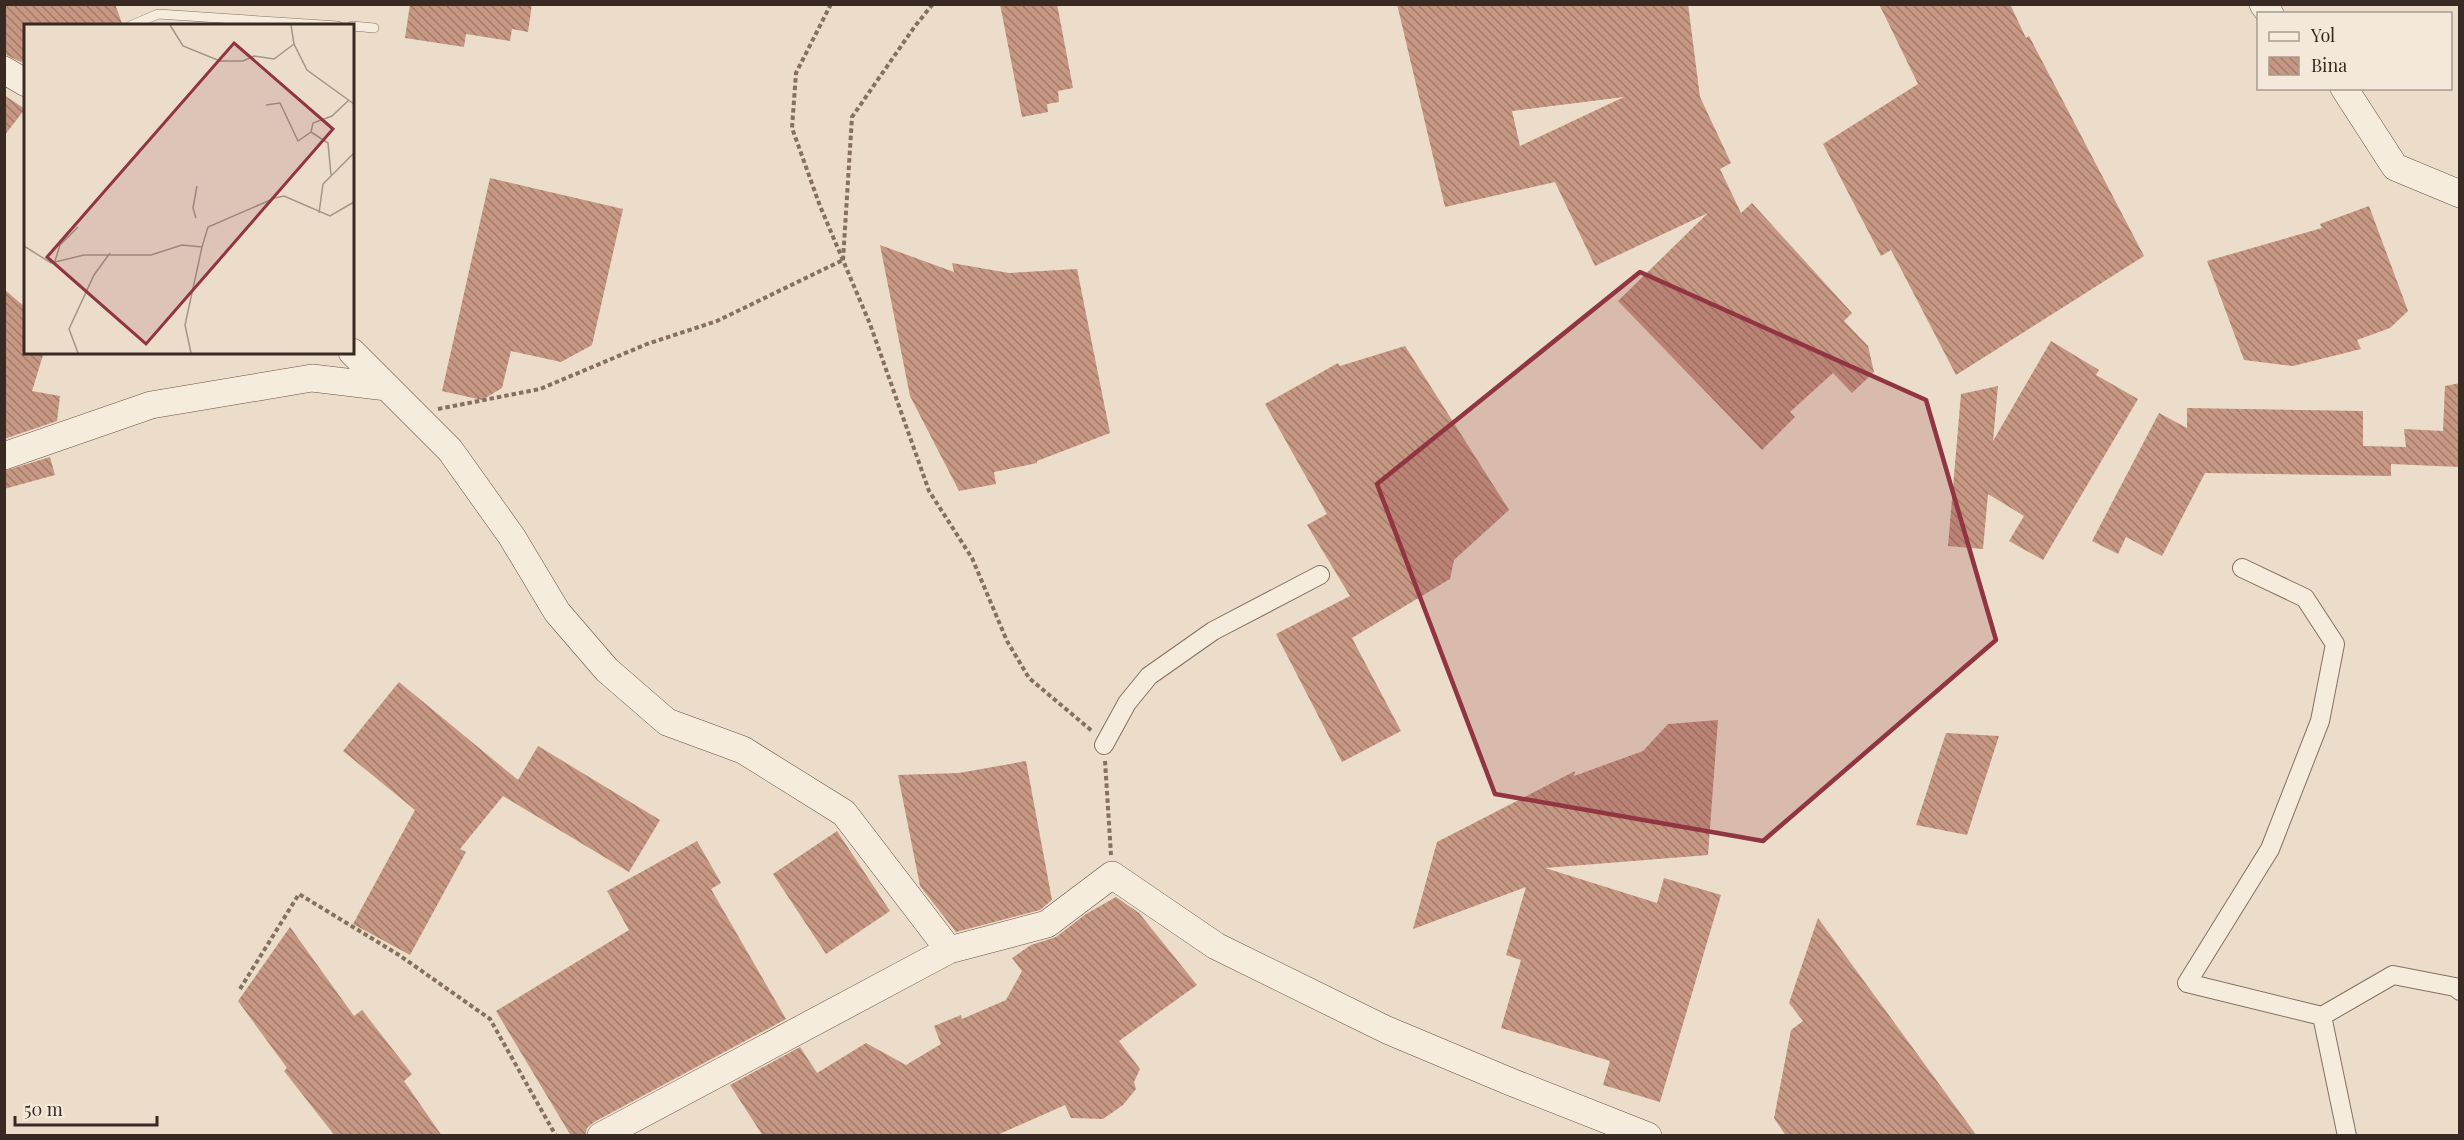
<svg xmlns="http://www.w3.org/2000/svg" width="2464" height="1140" font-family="'Playfair Display',serif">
  <defs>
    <pattern id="building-back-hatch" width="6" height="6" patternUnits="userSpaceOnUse" patternTransform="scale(1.5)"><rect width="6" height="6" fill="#c69783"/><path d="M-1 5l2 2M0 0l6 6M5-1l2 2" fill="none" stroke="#a27b6b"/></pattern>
  </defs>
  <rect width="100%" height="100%" fill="#ebddca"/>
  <path fill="url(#building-back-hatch)" fill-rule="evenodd" d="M4,4H115L123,26H26V60L21,62L4,54Z
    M410,4H532L528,32L512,29L510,41L466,34L464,47L405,38Z
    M1000,4H1057L1073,88L1058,91L1059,102L1047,104L1048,112L1022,117Z
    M1397,4H1688L1700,97L1731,163L1720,169L1741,213L1752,203L1852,313L1844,321L1868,346L1874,372L1852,393L1833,373L1790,412L1795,417L1762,450L1618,301L1708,213L1595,266L1555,182L1445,207ZM1624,97L1520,146L1512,111Z
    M1879,4H2010L2026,38L2029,36L2144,256L1956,375L1891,250L1881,256L1823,144L1918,84Z
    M4,95L25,109L4,136Z
    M490,178L623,209L592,345L561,362L511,351L502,388L482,400L442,391Z
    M2369,206L2408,311L2390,328L2357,340L2361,349L2293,366L2244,360L2207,261L2322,228L2320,224Z
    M880,245L954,272L952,263L1009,273L1077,269L1110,433L1037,461V463L994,472L996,484L959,491L910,396Z
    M4,289L26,308V352H44L32,391L60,396L57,421L4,439Z
    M2051,341L2099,370L2096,375L2138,399L2043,560L2009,541L2024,516L1988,494L1983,549L1948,546L1961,394L1998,386L1993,441Z
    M1405,346L1509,510L1454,560L1450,579L1352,638L1401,731L1342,762L1276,634L1350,596L1307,525L1327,514L1265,404L1338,363L1340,366Z
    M2460,383V467L2391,464V476L2205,473L2162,556L2126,537L2118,554L2092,541L2159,413L2187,428V408L2363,411V446L2406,447L2404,429L2443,431L2445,386Z
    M50,457L55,475L4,489V471Z
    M399,682L518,780L538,746L660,820L629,872L503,796L460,849L466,852L410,955L353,924L415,810L343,751Z
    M1718,720L1708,855L1545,868L1657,903L1664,878L1721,895L1660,1102L1603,1085L1610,1061L1501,1028L1521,960L1506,955L1526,887L1413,929L1437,842L1575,771L1574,776L1643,751L1668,724Z
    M1946,733L1999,736L1967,835L1916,825Z
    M1026,761L1052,900L1040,910L956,932L920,886L898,775L959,773Z
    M837,831L890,911L826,954L773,874Z
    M697,841L721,883L711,889L786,1019L594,1122L587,1128L585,1136H571L496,1011L629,930L607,891Z
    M1116,897L1139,913L1197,985L1119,1041L1140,1069L1134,1082L1136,1089L1123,1105L1103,1119L1071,1118L1065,1105L995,1136H763L730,1085L800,1047L817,1073L866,1043L906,1065L941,1044L934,1026L961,1015L962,1019L1006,1000L1022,971L1012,958L1031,945L1056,937L1086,914Z
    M1818,918L1977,1136H1786L1774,1118L1791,1030L1803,1021L1789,1003Z
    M290,927L354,1016L362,1010L412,1074L404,1081L442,1136H335L284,1071L287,1068L238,1001Z"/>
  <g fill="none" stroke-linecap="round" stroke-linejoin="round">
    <defs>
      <path id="lane" d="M130,26L158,14L338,26
        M352,26L374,28"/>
      <path id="street" d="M2242,568L2305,598L2335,644L2320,721L2270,849L2187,983L2322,1016L2393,975L2455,987L2460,991
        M1104,745L1127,703L1149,676L1213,631L1320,575
        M2322,1016L2347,1136"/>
      <path id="secondary" d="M2263,4L2270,14
        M4,70L26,83
        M2344,88L2395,167L2460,194
        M352,352L450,450L512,537L557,612L607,670L667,722L743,750L844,813L949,950L1047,924L1112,875L1216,946L1387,1030L1511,1082L1648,1136
        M4,456L151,405L312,378L387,387
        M601,1136L949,950"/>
    </defs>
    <use href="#lane" stroke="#867060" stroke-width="10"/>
    <use href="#street" stroke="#867060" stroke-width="20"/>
    <use href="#secondary" stroke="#685143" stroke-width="28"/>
    <path stroke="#867060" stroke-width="4" stroke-dasharray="4.5 3" stroke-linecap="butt" d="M831,4L796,73L792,128L820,206L870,324L929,491L972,558L1007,641L1029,678L1092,731
      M843,260L852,117L915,26L933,4
      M438,409L540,389L647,344L717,321L843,260
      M1105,761L1111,855
      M240,989L299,894L399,955L490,1019L556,1136"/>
    <use href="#lane" stroke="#f6ecdd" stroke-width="9"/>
    <use href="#street" stroke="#f6ecdd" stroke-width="18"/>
    <use href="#secondary" stroke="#f6ecdd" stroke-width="27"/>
  </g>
  <path fill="#903541" fill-opacity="0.2" stroke="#903541" stroke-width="4.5" stroke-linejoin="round" d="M1640,272L1926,400L1996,640L1763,841L1495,794L1377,484Z"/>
  <g transform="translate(24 24)">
    <rect width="330" height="330" fill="#ebddca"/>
    <path fill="none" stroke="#a39587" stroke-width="1.5" d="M146,1L159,22L196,37H219L230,32L250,35L270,20M267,1L270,20L283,46L330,80M242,81L256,79L274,117L287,108L289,99L308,92L325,76M287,108L304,119L307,151M295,189L299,160L330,129M172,194L169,184L173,162M0,222L27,239L60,231H127L158,221L178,223L184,203L251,174L260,172L306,192L330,178M31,237L36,221L54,203M54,329L45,305L70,251L86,229M167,329L161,301L178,223"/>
    <path fill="#903541" fill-opacity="0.15" stroke="#903541" stroke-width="3" d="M210,19L309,105L122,320L23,233Z"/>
    <rect width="330" height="330" fill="none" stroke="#382a22" stroke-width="3"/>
  </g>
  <rect width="2464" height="1140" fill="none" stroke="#382a22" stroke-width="12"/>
  <rect x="2257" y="12" width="195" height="78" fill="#f3e8d9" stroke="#a89c90" stroke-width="1.5"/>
  <rect x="2269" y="32" width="30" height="9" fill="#f6ecdd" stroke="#a89c90" stroke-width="1.5"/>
  <text x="2311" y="42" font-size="18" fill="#382a22">Yol</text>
  <rect x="2269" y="57" width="30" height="18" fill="url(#building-back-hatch)" stroke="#a89c90" stroke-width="1.5"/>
  <text x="2311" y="72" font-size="18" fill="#382a22">Bina</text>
  <path d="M15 1116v9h142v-9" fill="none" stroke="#382a22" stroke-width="3"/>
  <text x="24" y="1116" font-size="18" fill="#382a22" stroke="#f3e8d9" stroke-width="4.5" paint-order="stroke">50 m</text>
</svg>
